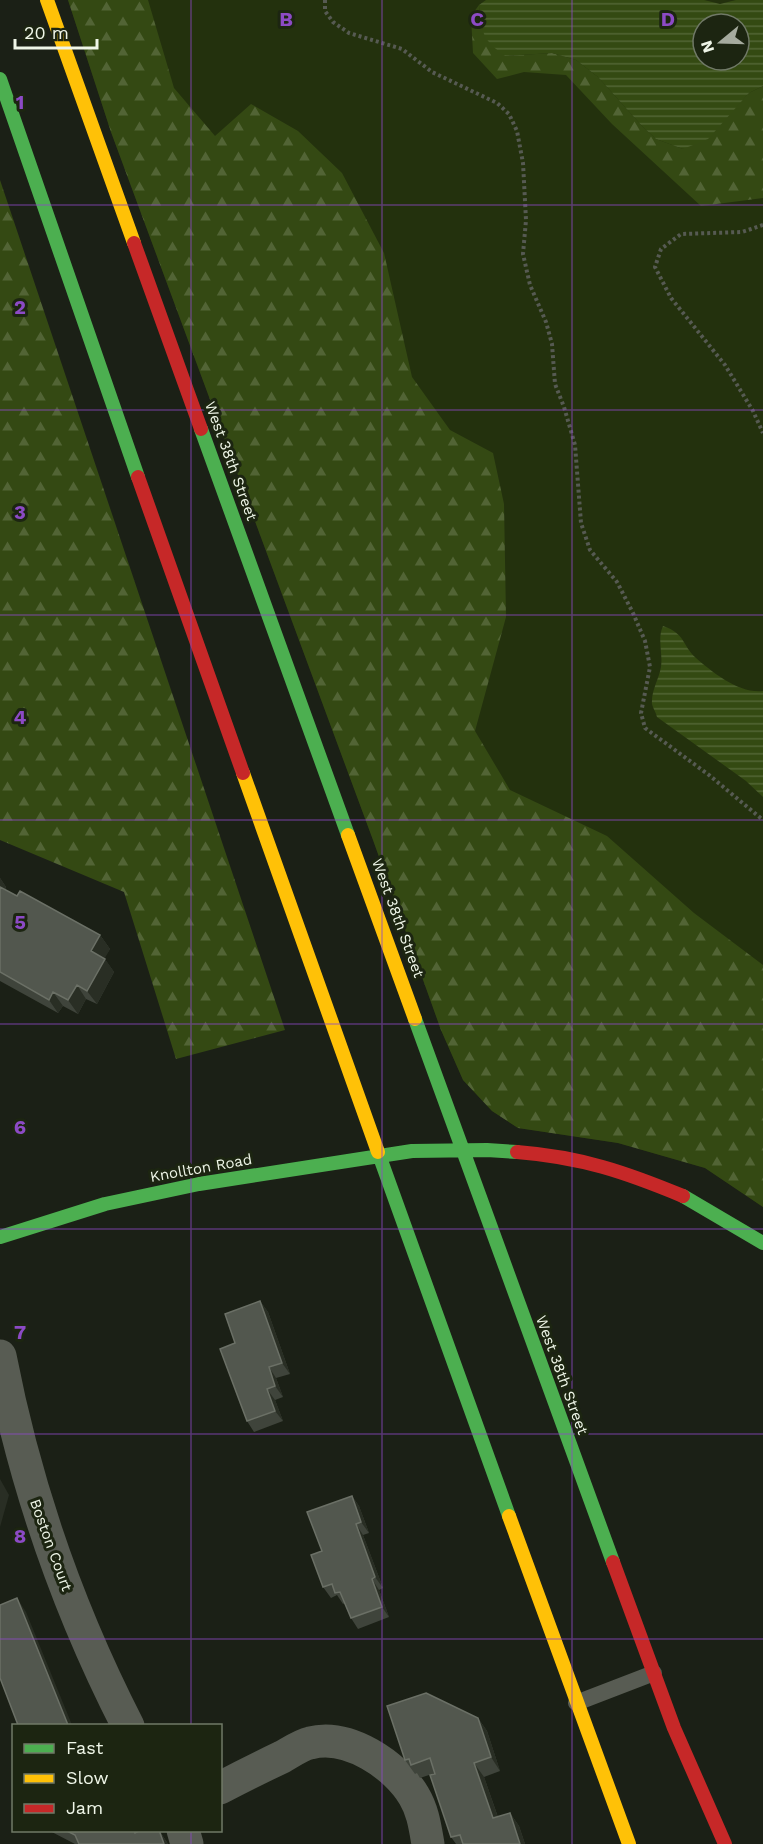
<svg xmlns="http://www.w3.org/2000/svg" width="763" height="1844" font-family="'Work Sans',sans-serif">
  <defs>
    <pattern id="forest-firs" width="22" height="20" patternUnits="userSpaceOnUse" patternTransform="scale(1.5)"><rect width="22" height="20" fill="#344913"/><path d="M5 1l3.5 6h-7zM16 11l3.5 6h-7z" fill="#526435"/></pattern>
    <pattern id="water-rules" width="6" height="5" patternUnits="userSpaceOnUse" patternTransform="scale(1.5)"><rect width="6" height="5" fill="#344a12"/><path d="M0 2.5h6" fill="none" stroke="#526534"/></pattern>
  </defs>
  <rect width="100%" height="100%" fill="#1b2016"/>
  <path fill="#23310d" fill-rule="evenodd" d="M68,0H763V1207L705,1168L618,1143L518,1128L492,1111L463,1080L441,1030L373,840L111,132ZM703,24H739V60H703Z"/>
  <path fill="url(#forest-firs)" d="M68,0H148L174,88L215,136L251,104L298,131L342,173L384,253L412,377L450,430L493,453L504,504L506,617L475,731L510,790L607,836L694,913L763,965V1207L705,1168L618,1143L518,1128L492,1111L463,1080L441,1030L373,840L111,132Z
    M479,5L481,27L505,56L552,53L576,60L598,77L642,126L656,139L683,149L729,114L749,93L763,86V198L701,206L612,124L566,75L524,72L497,79L473,53L471,16Z
    M0,180L285,1030L176,1059L124,892L0,840Z"/>
  <path fill="url(#water-rules)" fill-rule="evenodd" d="M486,0H704L720,4L736,0H763V86L749,93L708,139L683,149L656,139L642,126L598,77L576,60L552,53L505,56C482,39 482,34 479,5ZM703,24H739V60H703Z
    M663,626C686,634 681,644 696,658C713,673 740,694 763,691V797L746,781L657,717C656,713 653,708 652,704C651,691 659,679 661,667C663,652 657,639 663,626Z"/>
  <g fill="none" stroke-linecap="round" stroke-linejoin="round">
    <path stroke="#565a52" stroke-width="4" stroke-dasharray="3 3" stroke-linecap="butt" d="M325,0V11L333,22L349,33L402,49L432,72L497,103L509,114L517,131L523,163L526,220L523,254L530,285L546,322L552,344L555,384L564,407L575,445L581,523L590,550L617,582L633,613L645,641L650,667L641,713L645,728L709,775L763,820
      M763,225L742,232L681,234L661,249L655,267L671,298L725,365L753,411L763,433"/>
    <path stroke="#585c53" stroke-width="16" d="M576,1703L654,1673"/>
    <path stroke="#585c53" stroke-width="33" d="M0,1356C25,1485 68,1609 128,1726
      M220,1788C241,1777 261,1767 282,1757C291,1752 301,1745 310,1743C348,1733 396,1765 414,1796C423,1811 425,1827 428,1844
      M183,1830L187,1844"/>
    <path stroke="#4caf50" stroke-width="14" d="M0,79L138,477
      M201,429L348,835
      M415,1019L613,1562
      M378,1152L509,1516
      M683,1196L763,1243
      M0,1237L105,1204L199,1184L412,1151L487,1150L517,1152"/>
    <path stroke="#ffc107" stroke-width="14" d="M47,0L134,243
      M243,773L378,1152
      M348,835L415,1019
      M509,1516L629,1844"/>
    <path stroke="#c62828" stroke-width="14" d="M134,243L201,429
      M138,477L243,773
      M517,1152C581,1157 625,1172 683,1196
      M613,1562L674,1728L725,1844"/>
  </g>
  <path fill="#3f443b" d="M0,878L6,887L5,890L17,896L100,935L110,949L104,958L114,972L97,1004L86,999L78,1014L63,1006L58,1013L0,981Z
    M260,1301L268,1312L290,1374L276,1378L283,1397L275,1400L283,1421L254,1432L247,1421L235,1343Z
    M352,1496L359,1506L369,1533L363,1535L383,1588L379,1590L389,1617L358,1629L351,1618L345,1603L343,1604L337,1595L331,1598L323,1587Z
    M478,1718L487,1731L500,1771L484,1777L498,1817L510,1813L519,1826L525,1844H456L451,1837L435,1773L420,1778L417,1773L415,1774L405,1760Z
    M48,1830H159L168,1844H75Z"/>
  <path fill="#292e24" d="M0,878L6,887L2,896L0,894Z
    M100,935L110,949L101,965L91,951Z
    M105,959L114,972L97,1004L87,991Z
    M77,985L86,999L78,1014L68,1000Z
    M53,992L63,1006L58,1013L49,1000Z
    M260,1301L268,1312L290,1374L282,1363Z
    M269,1367L276,1378L283,1397L275,1386Z
    M267,1389L275,1400L283,1421L275,1411Z
    M0,1479L9,1495L0,1527Z
    M352,1496L359,1506L369,1533L361,1522Z
    M356,1524L363,1535L383,1588L375,1577Z
    M372,1579L379,1590L389,1617L382,1607Z
    M17,1598L26,1612L72,1725H68Z
    M478,1718L487,1731L500,1771L491,1757Z
    M474,1763L484,1777L503,1832L493,1818Z
    M510,1813L519,1826L525,1844H520Z
    M159,1830L168,1844H164Z"/>
  <path fill="#52574e" stroke="#6b7066" stroke-width="1.5" d="M0,887L17,896L20,891L100,935L91,951L105,959L87,991L77,985L68,1000L53,992L49,1000L0,972Z
    M260,1301L282,1363L269,1367L275,1386L267,1389L275,1411L247,1421L220,1349L235,1343L225,1314Z
    M352,1496L361,1522L356,1524L375,1577L372,1579L382,1607L351,1618L340,1592L335,1593L332,1584L323,1587L311,1555L322,1551L307,1512Z
    M17,1598L68,1725H18L0,1678V1605Z
    M426,1693L478,1718L491,1757L474,1763L493,1818L510,1813L520,1844H463L460,1835L451,1837L430,1775L435,1774L430,1758L411,1765L409,1759L405,1760L387,1706Z
    M65,1830H134L135,1833L141,1830H159L164,1844H79L75,1835Z"/>
  <path fill="none" stroke="#8c4ac5" stroke-width="1.5" stroke-opacity="0.55" d="M191,0V1726M382,0V1844M572,0V1844M0,205H763M0,410H763M0,615H763M0,820H763M0,1024H763M0,1229H763M0,1434H763M0,1639H763M191,1830V1844"/>
  <g text-anchor="middle" dominant-baseline="central" stroke-width="6" stroke-linejoin="round" paint-order="stroke">
    <g font-size="15" fill="#eff6e8" stroke="#1c2511">
      <text transform="translate(231 461) rotate(70)">West 38th Street</text>
      <text transform="translate(398 918) rotate(70)">West 38th Street</text>
      <text transform="translate(201 1168) rotate(-10)">Knollton Road</text>
      <text transform="translate(562 1375) rotate(70)">West 38th Street</text>
      <text transform="translate(51 1545) rotate(70)">Boston Court</text>
    </g>
  </g>
  <g font-size="20" text-anchor="middle" font-weight="bold" fill="#8c4ac5" stroke="#1c2511" stroke-width="6" stroke-linejoin="round" paint-order="stroke">
    <text x="286" y="26">B</text>
    <text x="477" y="26">C</text>
    <text x="668" y="26">D</text>
    <text x="20" y="109">1</text>
    <text x="20" y="314">2</text>
    <text x="20" y="519">3</text>
    <text x="20" y="724">4</text>
    <text x="20" y="929">5</text>
    <text x="20" y="1134">6</text>
    <text x="20" y="1339">7</text>
    <text x="20" y="1543">8</text>
  </g>
  <rect x="12" y="1724" width="210" height="108" fill="#1c2511" stroke="#707967" stroke-width="1.5"/>
  <rect x="24" y="1744" width="30" height="9" fill="#4caf50" stroke="#707967" stroke-width="1.5"/>
  <text x="66" y="1754" font-size="18" fill="#eff6e8">Fast</text>
  <rect x="24" y="1774" width="30" height="9" fill="#ffc107" stroke="#707967" stroke-width="1.5"/>
  <text x="66" y="1784" font-size="18" fill="#eff6e8">Slow</text>
  <rect x="24" y="1804" width="30" height="9" fill="#c62828" stroke="#707967" stroke-width="1.5"/>
  <text x="66" y="1814" font-size="18" fill="#eff6e8">Jam</text>
  <g transform="translate(721 42) rotate(251)"><circle r="28" fill="#1c2511" stroke="#707967" stroke-width="1.5"/>
  <path d="M0-4.5L10 22L0 15L-10 22Z" fill="#a5ab9e"/>
  <text y="-9" font-size="16" font-weight="bold" text-anchor="middle" fill="#eff6e8">N</text>
  </g>
  <path d="M15 39v9h82v-9" fill="none" stroke="#eff6e8" stroke-width="3"/>
  <text x="24" y="39" font-size="18" fill="#eff6e8" stroke="#1c2511" stroke-width="4.5" paint-order="stroke">20 m</text>
</svg>
